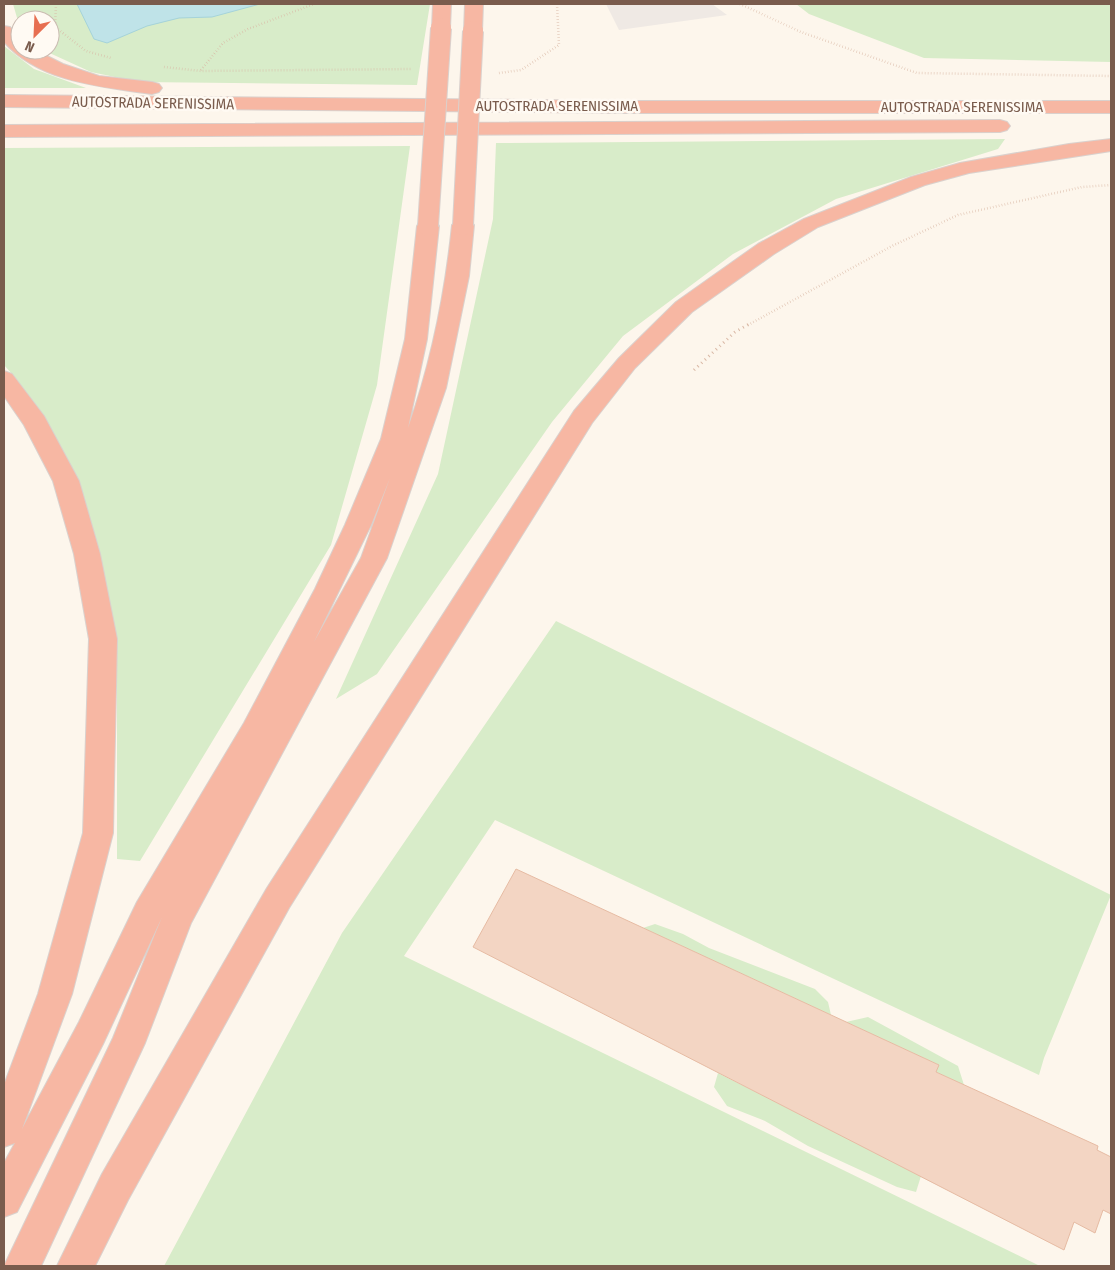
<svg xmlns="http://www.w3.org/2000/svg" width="1115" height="1270" font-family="'Fira Sans Condensed',sans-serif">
  <rect width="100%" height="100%" fill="#fdf6ec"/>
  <path fill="#efe9e4" d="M606,4H712L727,15L619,30Z"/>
  <path fill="#d8ecc9" d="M13,4H430L417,85L139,82L91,72L43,50H50V20H20V28Z
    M796,4H1111V62L924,58L809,14Z
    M4,46L34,69L86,88H4Z
    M1005,139L998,149L836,199L733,254L623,336L552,422L377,674L336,699L438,474L493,219L496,143Z
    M410,146L377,385L331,545L140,861L117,859V679L98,552L56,440L12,374L4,365V148Z
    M556,621L1111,895L1044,1058L1039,1075L495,820L404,956L1040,1266H164L342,933Z
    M655,924L683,934L709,948L815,989L828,1002L831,1015L643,928Z
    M868,1017L958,1066L964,1085L936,1072L939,1065L846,1022Z
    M718,1073L921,1176L916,1192L897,1187L808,1146L765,1121L727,1106L714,1087Z"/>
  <path fill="#bfe3e8" stroke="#a5d3da" d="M77,4H260L212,17L179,18L147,26L107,43L94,39Z"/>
  <path fill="#f3d5c3" stroke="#e6bba3" d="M516,869L939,1065L936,1072L1098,1146L1097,1150L1111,1157V1214L1103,1210L1095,1233L1074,1222L1064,1250L473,947Z"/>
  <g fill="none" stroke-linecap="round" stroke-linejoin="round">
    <defs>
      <path id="highway" d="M433,4H451L450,28L447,32L441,33L435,32L432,28Z
        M465,4H483L482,31L479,35L473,36L467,35L464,31Z
        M4,26L10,27L20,38V50H35L63,64L99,76L152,82L159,84L162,88L159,92L152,94C102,87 39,82 4,42Z
        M4,95L628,101H1111V113H628L4,107Z
        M1000,120L1007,122L1010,126L1007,130L1000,132L4,137V125Z
        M1111,139V151L969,173L925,185L818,227L774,254L692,312L635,368L592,423L289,908L128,1200L95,1266H57L102,1174L267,888L574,411L619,358L676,302L758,244L804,219L911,177L960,163L1069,144Z
        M463,219L470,221L474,225L469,276L446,388L387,558L191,923L145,1043L41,1266H4L113,1038L162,917L103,1044L17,1212L4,1217V1163L15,1143L4,1147V1085L38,994L83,833L89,639L74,554L53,481L24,425L4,396V371L12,374L44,416L79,481L100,554L117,639L113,833L72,994L22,1129L79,1022L137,902L244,723L315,589L345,525L381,439L405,339L417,226L420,221L428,220L436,221L439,226L427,339L408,428C431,363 445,294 452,225L456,221ZM390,478L361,558L314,642L371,525Z"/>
    </defs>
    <use href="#highway" stroke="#dad1cd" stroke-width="2"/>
    <path stroke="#d9b8a5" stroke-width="2.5" stroke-dasharray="0.5 2.5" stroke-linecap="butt" d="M56,4L55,27L86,51L111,58
      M740,4L801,32L917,73L1111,76
      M164,67L201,71L412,69
      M201,70L223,43L248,29L314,4
      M499,73L521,70L559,45L557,4
      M748,325L892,246L958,215L1082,187L1111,185"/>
    <path stroke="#d9b8a5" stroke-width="3" stroke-dasharray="1 4" stroke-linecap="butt" d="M694,370L735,332L751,323"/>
    <use href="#highway" fill="#f7b7a3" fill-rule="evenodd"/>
    <defs>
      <path id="highway-bridge" d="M463,225L473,31
        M428,226L441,28"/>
    </defs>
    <use href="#highway-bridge" stroke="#dad1cd" stroke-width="22" stroke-linecap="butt"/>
    <use href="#highway-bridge" stroke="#f7b7a3" stroke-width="20"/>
  </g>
  <g text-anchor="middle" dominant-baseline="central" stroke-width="5" stroke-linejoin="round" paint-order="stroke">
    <g font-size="15" fill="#7a5c4d" stroke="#fffaf3">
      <text transform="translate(153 103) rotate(1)">AUTOSTRADA SERENISSIMA</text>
      <text x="557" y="106">AUTOSTRADA SERENISSIMA</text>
      <text x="962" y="107">AUTOSTRADA SERENISSIMA</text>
    </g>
  </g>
  <rect width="1115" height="1270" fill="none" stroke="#7a5c4d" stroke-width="10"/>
  <g transform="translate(35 35) rotate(204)"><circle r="24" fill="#fffaf3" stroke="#cabbb1"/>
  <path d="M0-4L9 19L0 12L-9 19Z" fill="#e76f51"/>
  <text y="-8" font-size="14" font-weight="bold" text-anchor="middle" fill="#7a5c4d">N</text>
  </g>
</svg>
